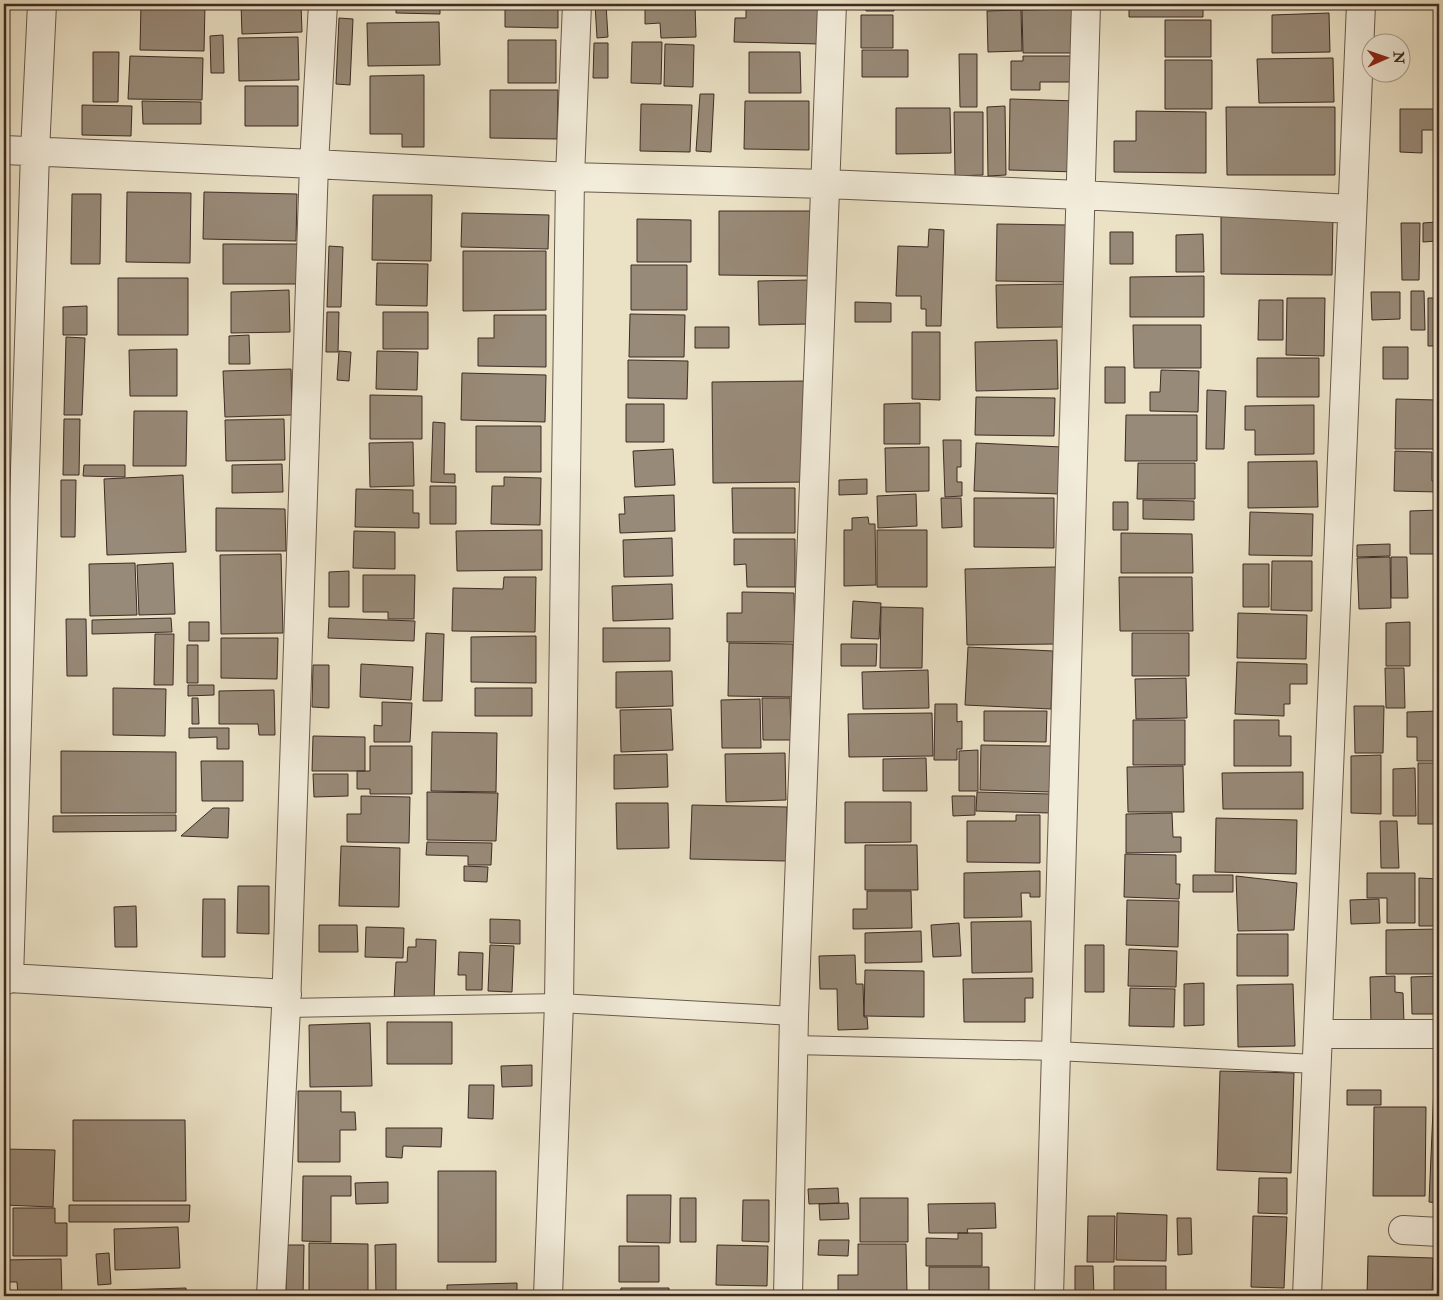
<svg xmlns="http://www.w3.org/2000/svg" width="1443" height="1300" font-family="'IM FELL Double Pica',serif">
  <rect width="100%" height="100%" fill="#ebe2c6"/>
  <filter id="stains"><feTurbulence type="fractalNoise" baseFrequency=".004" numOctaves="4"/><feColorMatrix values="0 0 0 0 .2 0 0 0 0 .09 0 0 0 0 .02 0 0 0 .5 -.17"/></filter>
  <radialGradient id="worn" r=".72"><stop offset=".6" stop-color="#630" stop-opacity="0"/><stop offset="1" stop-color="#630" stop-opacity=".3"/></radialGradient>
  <path fill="#988a78" stroke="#3e2b24" d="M141,4H205L204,51L140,50Z
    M241,4H301L302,32L242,34Z
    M396,4H440V14L396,13Z
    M505,4H558V28L505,27Z
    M595,4H606L608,37L597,38Z
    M645,4H695L696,37L661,38L660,23L645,24Z
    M746,4H821L820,44L734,42L735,18H746Z
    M866,4H894V11H866Z
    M901,4H956V8L901,9Z
    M1129,4H1203V17H1129Z
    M1280,4H1331V8L1281,9Z
    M1074,9V53H1023L1022,10Z
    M1021,10L1022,51L988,52L987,11Z
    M1329,13L1330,52L1272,53V15Z
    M861,15H893V48H861Z
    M339,18L353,19L350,85L336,84Z
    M1165,20H1211V57H1165Z
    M439,22L440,65L368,66L367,23Z
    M223,35L224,73H211L210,36Z
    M298,37L299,80L239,81L238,38Z
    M508,40H556V83H508Z
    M632,42H662L661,84L631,83Z
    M594,43H608V78H593Z
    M665,44L694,45L693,87L664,86Z
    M862,50H908V77H862Z
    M93,52H119L118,102H93Z
    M749,52H800L801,93H749Z
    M959,54H977V107H960Z
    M130,56L203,58L202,100L128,99Z
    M1023,56H1071V82H1040V90H1011V61H1023Z
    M1333,58L1334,102L1259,103L1257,59Z
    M1165,60H1212V109H1165Z
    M424,75V147H402V134H370V76Z
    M245,86H298V126H245Z
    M490,90H558L557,139L490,138Z
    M700,94H714L711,152L696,151Z
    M1010,99L1078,101L1076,172L1009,170Z
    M142,101L201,102V124H143Z
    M745,101H809V150L744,149Z
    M641,104L692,105L690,152L640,151Z
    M82,105L132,106L131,136L82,135Z
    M1005,106L1006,175L988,176L987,107Z
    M1226,107H1335V175H1227Z
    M896,108H950L951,153L896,154Z
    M1400,109H1435L1434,130H1422V153L1400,152Z
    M1136,111L1206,112V173L1114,172V141H1136Z
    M954,112H983V175L955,176Z
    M127,192L191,193L190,263L126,262Z
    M204,192L297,194L296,241L203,239Z
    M72,194H101L100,264H71Z
    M373,195H432L431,261L372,260Z
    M719,211H811V276L719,275Z
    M1221,212L1333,213L1332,275L1221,274Z
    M462,213L549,215L548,249L461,247Z
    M637,219L691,220V262H637Z
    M1437,222V241L1423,242V223Z
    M1401,223H1420L1419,280H1402Z
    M997,224L1068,225L1067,282L996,281Z
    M929,229L944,230L941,326H926V309H921V296H896L898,246L928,247Z
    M1110,232H1133V264H1110Z
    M1203,234L1204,272H1176V235Z
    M223,244H298V284H223Z
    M329,246L343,247L341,307H327Z
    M463,251H546V310L463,311Z
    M377,263L428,264L427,306L376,305Z
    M631,265H687V310H631Z
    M1204,276V317H1130V277Z
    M118,278H188V335H118Z
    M809,280V324L759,325L758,281Z
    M1064,284L1065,327L997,328L996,285Z
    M289,290L290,332L231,333V292Z
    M1411,291H1424L1425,330H1411Z
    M1371,292H1400V319L1372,320Z
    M1287,298H1325L1324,356L1286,355Z
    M1428,298H1439V346H1428Z
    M1259,300H1283V340H1258Z
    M855,302L891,303V322H855Z
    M87,306V335H63V307Z
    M327,312H339L338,352H326Z
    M383,312H428V349H383Z
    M630,314L685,315L684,357H629Z
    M494,315H546V367L478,366V338H494Z
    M1133,325H1201V368H1134Z
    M695,327H729V348H695Z
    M912,332H940V400L912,399Z
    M249,335L250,364H229V336Z
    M66,337L85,338L82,415H64Z
    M1057,340L1058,389L976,391L975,342Z
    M1383,347H1408V379H1383Z
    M177,349V396H130L129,350Z
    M339,351L351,352L349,381L337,380Z
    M377,351L418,352L417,390L376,389Z
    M1257,358H1319V397H1257Z
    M628,360L688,361L687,399L628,398Z
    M1105,367H1125V403H1105Z
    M291,369L292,415L225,417L223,371Z
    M1161,370L1199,371L1198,412L1150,411V392H1160Z
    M462,373L546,375L545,422L461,420Z
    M806,381L807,482L713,483L712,382Z
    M1207,390L1226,391L1224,449H1206Z
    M370,395L422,396V439H370Z
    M976,397L1055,398L1054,436L975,435Z
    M1396,399L1437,400V449H1395Z
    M920,403V444H884V404Z
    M626,404H664V442H626Z
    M1314,405V454L1255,455V430H1245V406Z
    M134,411H187L186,466H133Z
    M1126,415H1197V461H1125Z
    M64,419H80L79,475H63Z
    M284,419L285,460L226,461L225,420Z
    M433,422L445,423L444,474H455V483L431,482Z
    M476,426H541V472H476Z
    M943,440H961V467H957V482H962V496L945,497Z
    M413,442L414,486L370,487L369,443Z
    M976,443L1062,447L1060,494L974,491Z
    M929,447V491L886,492L885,448Z
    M673,449L675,485L635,487L633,451Z
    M1395,451L1432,452V481H1438V492L1394,491Z
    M1317,461L1318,507L1248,508V462Z
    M1138,463H1195V499H1137Z
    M282,464L283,492L232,493V465Z
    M84,465H125V477L83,476Z
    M183,475L186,552L107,555L104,479Z
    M504,477L541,478L540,525L491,524L492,486H504Z
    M867,479V494L839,495V480Z
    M61,480H76L75,537H61Z
    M430,486H456V524H430Z
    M732,488H795V533H733Z
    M356,489L413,490V513H419V528L355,527Z
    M916,494L917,526L878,528L877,496Z
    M674,495L675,531L620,533L619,514H625L624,497Z
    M941,498H961L962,527L942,528Z
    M974,498H1054V548L974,547Z
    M1143,500L1194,501V520L1143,519Z
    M1113,502H1128V530H1113Z
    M216,508L285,509L286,551H216Z
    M1439,510V554H1410V511Z
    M1250,512L1313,514L1312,556L1249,555Z
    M868,517L869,524H875L876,585L844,586V530H852V518Z
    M542,530V570L457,571L456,531Z
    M877,530H927V587H877Z
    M354,531L395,532V569L353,568Z
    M1121,533L1192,534L1193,573H1121Z
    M672,538L673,576L624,577L623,540Z
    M734,539H795V587H747L746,564L734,565Z
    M1390,544V556L1357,557V545Z
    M281,554L283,633L221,634L220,555Z
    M1390,557L1391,608L1359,609L1357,558Z
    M1391,557H1407L1408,598H1391Z
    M1272,561H1312V611L1271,610Z
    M135,563L137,615L90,616L89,564Z
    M173,563L175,614L139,615L137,565Z
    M1435,563H1439V608H1435Z
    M1243,564H1269V607H1243Z
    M1056,567L1057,644L967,645L965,569Z
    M349,571V607H329V572Z
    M363,575H415L414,619H388V612H363Z
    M504,577H536L535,632L452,631L453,588L503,589Z
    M1119,577H1192L1193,631H1120Z
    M672,584L673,619L613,621L612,586Z
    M742,592L794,593L795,642H727V613H742Z
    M853,601L881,603L879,639L851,638Z
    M881,607L923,608L922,668H880Z
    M1238,613L1307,615L1306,659L1237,658Z
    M1437,616H1439V664H1437Z
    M171,618L172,632L92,634V620Z
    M329,618L415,621L414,641L328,638Z
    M66,619H86L87,676H67Z
    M189,622H209V641H189Z
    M1410,622V666H1386V623Z
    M603,628H670V661L603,662Z
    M426,633L444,634L442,701H423Z
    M1132,633H1189V676H1132Z
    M155,634H174L173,685H154Z
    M536,636V683L471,682V637Z
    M221,638H278L277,679L221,678Z
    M729,643L793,644L792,697L728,696Z
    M841,644H877L876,666H841Z
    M187,645H198V683H187Z
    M968,647L1053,651L1051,709L965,705Z
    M1237,662L1307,664V684H1290V704H1284V716L1235,714Z
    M361,664L413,667L411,700L360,697Z
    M313,665H329V708L312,707Z
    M1385,668H1404L1405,708H1386Z
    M1438,668H1439V704H1438Z
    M928,670L929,708L863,709L862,672Z
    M672,671L673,706L616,708V672Z
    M1186,678L1187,718L1136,719L1135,679Z
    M188,685H214V695L188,696Z
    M113,688L166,689L165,736L113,735Z
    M475,688H532V716H475Z
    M274,690L275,735H259L258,724H219V691Z
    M192,698H198L199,724H192Z
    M762,698H790L791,740H763Z
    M760,699L761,748H722L721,700Z
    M382,702L412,703L410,742H374V725L382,726Z
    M935,704H957V722L962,721V749H957V760H934Z
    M1354,706H1384L1383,753H1355Z
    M671,709L673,750L621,752L620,710Z
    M984,711H1047L1046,742L984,741Z
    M1439,711V761H1417V737H1407V712Z
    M932,713L933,756L849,757L848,714Z
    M1133,720H1185V765H1133Z
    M1234,720H1279V736H1291V766H1234Z
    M189,728H229V749H217V737L189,738Z
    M432,732L497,733L496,792L431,791Z
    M313,736L365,737V771H312Z
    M981,745L1051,746L1050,792L980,790Z
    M370,746H412V794H370V789H357V771H370Z
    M978,750V791H959V751Z
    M61,751L176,752V813H61Z
    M785,753L786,800L726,802L725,754Z
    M667,754L668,787L614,789V755Z
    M1381,755V814L1351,813V756Z
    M926,758L927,791H883V759Z
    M201,761H243V801H202Z
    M1418,763H1439V824H1418Z
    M1183,766L1184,812H1128L1127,767Z
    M1415,768L1416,816H1393V769Z
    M1303,772V809H1223L1222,773Z
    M313,774H348V796L314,797Z
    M427,792L498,793L496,841L427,840Z
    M977,792L1050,794V813L976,811Z
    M361,796L410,797L409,843L347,842V814H361Z
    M952,796H975V815L953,816Z
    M845,802H911V842L845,843Z
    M616,803H668L669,848L617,849Z
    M692,805L787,807L786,861L690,859Z
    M213,808H229L228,838L181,836Z
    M1172,813L1173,837H1181V852L1126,853V814Z
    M176,815V831L53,832V816Z
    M1016,815H1040V863L967,862V821H1016Z
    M1216,818L1297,820L1296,874L1215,872Z
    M1380,821H1397L1399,868H1381Z
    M427,842L492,843L491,865H468V856L426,855Z
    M865,845H917L918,890H865Z
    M341,846L400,848L399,907L339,906Z
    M1125,854L1176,855V884H1180L1179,899L1124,897Z
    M464,866L488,867L487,882L464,881Z
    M1040,871V897H1030V893H1021L1022,917L964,918V873Z
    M1367,873H1415V923H1387V898H1367Z
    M1193,875H1233V892H1193Z
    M1236,876L1297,883L1294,930L1238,931Z
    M1419,878L1439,879V926H1419Z
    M238,886H269V934L237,933Z
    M867,891H911L912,928L853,929V909H867Z
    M203,899H225V957H202Z
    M1379,899L1380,923L1351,924L1350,900Z
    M1127,900L1179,901L1178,947L1126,945Z
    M136,906L137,947H115L114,907Z
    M490,919L520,920V944L490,943Z
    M1031,921L1032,972L972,973L971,922Z
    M959,923L961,956L933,957L931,925Z
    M319,925H357L358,952H319Z
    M366,927L404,928L403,958L365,957Z
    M1439,929V974H1386V930Z
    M921,931L922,962L865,963V933Z
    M1237,934H1288V976H1237Z
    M416,939L436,940L434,1001L394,1000L396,962H407L408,947H416Z
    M490,945L514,946L512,992L488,991Z
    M1085,945H1104V992H1085Z
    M1129,949L1177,951L1176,987L1128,986Z
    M459,952L483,953L482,990H466V975H458Z
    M855,955L856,984H863L864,1017H867L868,1029L838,1030L837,989H820L819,956Z
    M865,970L924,971V1017L864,1016Z
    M1395,976V992L1403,993L1404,1023H1371L1370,977Z
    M1439,976V1014H1412L1411,977Z
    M1033,978V998H1025V1022H964L963,979Z
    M1204,983V1025L1184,1026V984Z
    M1293,984L1295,1046L1238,1047L1237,985Z
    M1130,988L1175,989L1174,1027L1129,1026Z
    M387,1022H452V1064H387Z
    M370,1023L372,1086L310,1087L309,1025Z
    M532,1065V1086L502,1087L501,1066Z
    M1435,1065H1439V1082H1434Z
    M1220,1071L1294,1073L1291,1173L1217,1170Z
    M469,1085H494L493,1119L468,1118Z
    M1434,1087H1439V1203L1429,1202Z
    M1347,1090H1381V1105H1347Z
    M298,1091H341V1112H355L356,1130H340V1162H298Z
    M1374,1107H1426L1425,1196H1373Z
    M73,1120H185L186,1201H73Z
    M386,1128H442L441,1147L403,1146L402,1158L386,1157Z
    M4,1149L55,1150L53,1207L4,1205L5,1167H4Z
    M438,1171H496V1262H438Z
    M303,1176H351V1196H331V1242L302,1241Z
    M1259,1178H1287V1214L1258,1213Z
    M388,1182V1203L356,1204L355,1183Z
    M838,1188L839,1203L809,1204L808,1189Z
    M627,1195H671L670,1243L627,1242Z
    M680,1198H696V1242H680Z
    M860,1198H908V1242H860Z
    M743,1200H769V1242L742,1241Z
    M848,1203L849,1219L820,1220L819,1204Z
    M995,1203L996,1228L967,1229L968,1233H929L928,1204Z
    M69,1205H190L189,1222H69Z
    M13,1208H55V1223H67V1256H13Z
    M1117,1213L1167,1215L1166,1261L1116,1260Z
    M1088,1216H1115L1114,1262H1087Z
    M1253,1216L1287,1217L1284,1288L1251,1287Z
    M1177,1218H1191L1192,1254L1178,1255Z
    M178,1227L180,1268L115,1270L114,1229Z
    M958,1233H982V1266H926V1238L958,1239Z
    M819,1240H849L848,1256L818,1255Z
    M309,1243L368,1244V1296H309Z
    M396,1244V1296H376L375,1245Z
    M858,1244H906L907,1292L838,1293V1275H858Z
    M287,1245H304L303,1296H286Z
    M717,1245L768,1246L767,1286L716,1285Z
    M619,1246H659V1282H619Z
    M109,1253L111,1284L98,1285L96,1254Z
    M1368,1256L1433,1258L1432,1296H1367Z
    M61,1259L62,1296H18L17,1282H4V1260Z
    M1075,1266H1093L1094,1296H1075Z
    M1114,1266H1166V1296H1114Z
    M929,1267H989V1296H929Z
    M517,1283V1296H447V1285Z
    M186,1288V1296H80V1291Z
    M621,1288H669V1296H620Z
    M1286,1292L1287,1296H1236V1294Z
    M905,1294V1296H853V1295Z"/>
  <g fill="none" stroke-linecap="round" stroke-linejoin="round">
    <defs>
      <path id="lane" d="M286,1008L559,1003L794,1016
        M793,1045L1056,1051L1316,1064"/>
      <path id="street" d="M4,150L314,164L570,177L826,184L1080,195L1352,209
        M9,978L35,152L42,4
        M4,981L9,978L287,994
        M1318,1034H1439
        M1403,1230L1439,1232
        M271,1296L286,1008L314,164L323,4
        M548,1296L559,1003L570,177L577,4
        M788,1296L794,1016L832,4
        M1049,1296L1086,4
        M1307,1296L1361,4"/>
    </defs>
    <use href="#lane" stroke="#69594c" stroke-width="20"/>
    <use href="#street" stroke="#69594c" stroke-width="30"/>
    <use href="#lane" stroke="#f2ecda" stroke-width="18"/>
    <use href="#street" stroke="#f2ecda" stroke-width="28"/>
  </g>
  <rect width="1443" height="1300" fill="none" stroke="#ebe2c6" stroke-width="20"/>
  <rect x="5" y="5" width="1433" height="1290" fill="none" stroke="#3e2b24" stroke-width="2.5"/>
  <rect x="10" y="10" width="1423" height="1280" fill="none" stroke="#3e2b24"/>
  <g transform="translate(1386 58) rotate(88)"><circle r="24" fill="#f2ecda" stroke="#aa9f91"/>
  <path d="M0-4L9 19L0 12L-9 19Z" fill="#8f2418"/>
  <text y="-8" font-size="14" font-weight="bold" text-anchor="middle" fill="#3e2b24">N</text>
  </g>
  <rect width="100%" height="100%" filter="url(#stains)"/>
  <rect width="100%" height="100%" fill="url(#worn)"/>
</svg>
